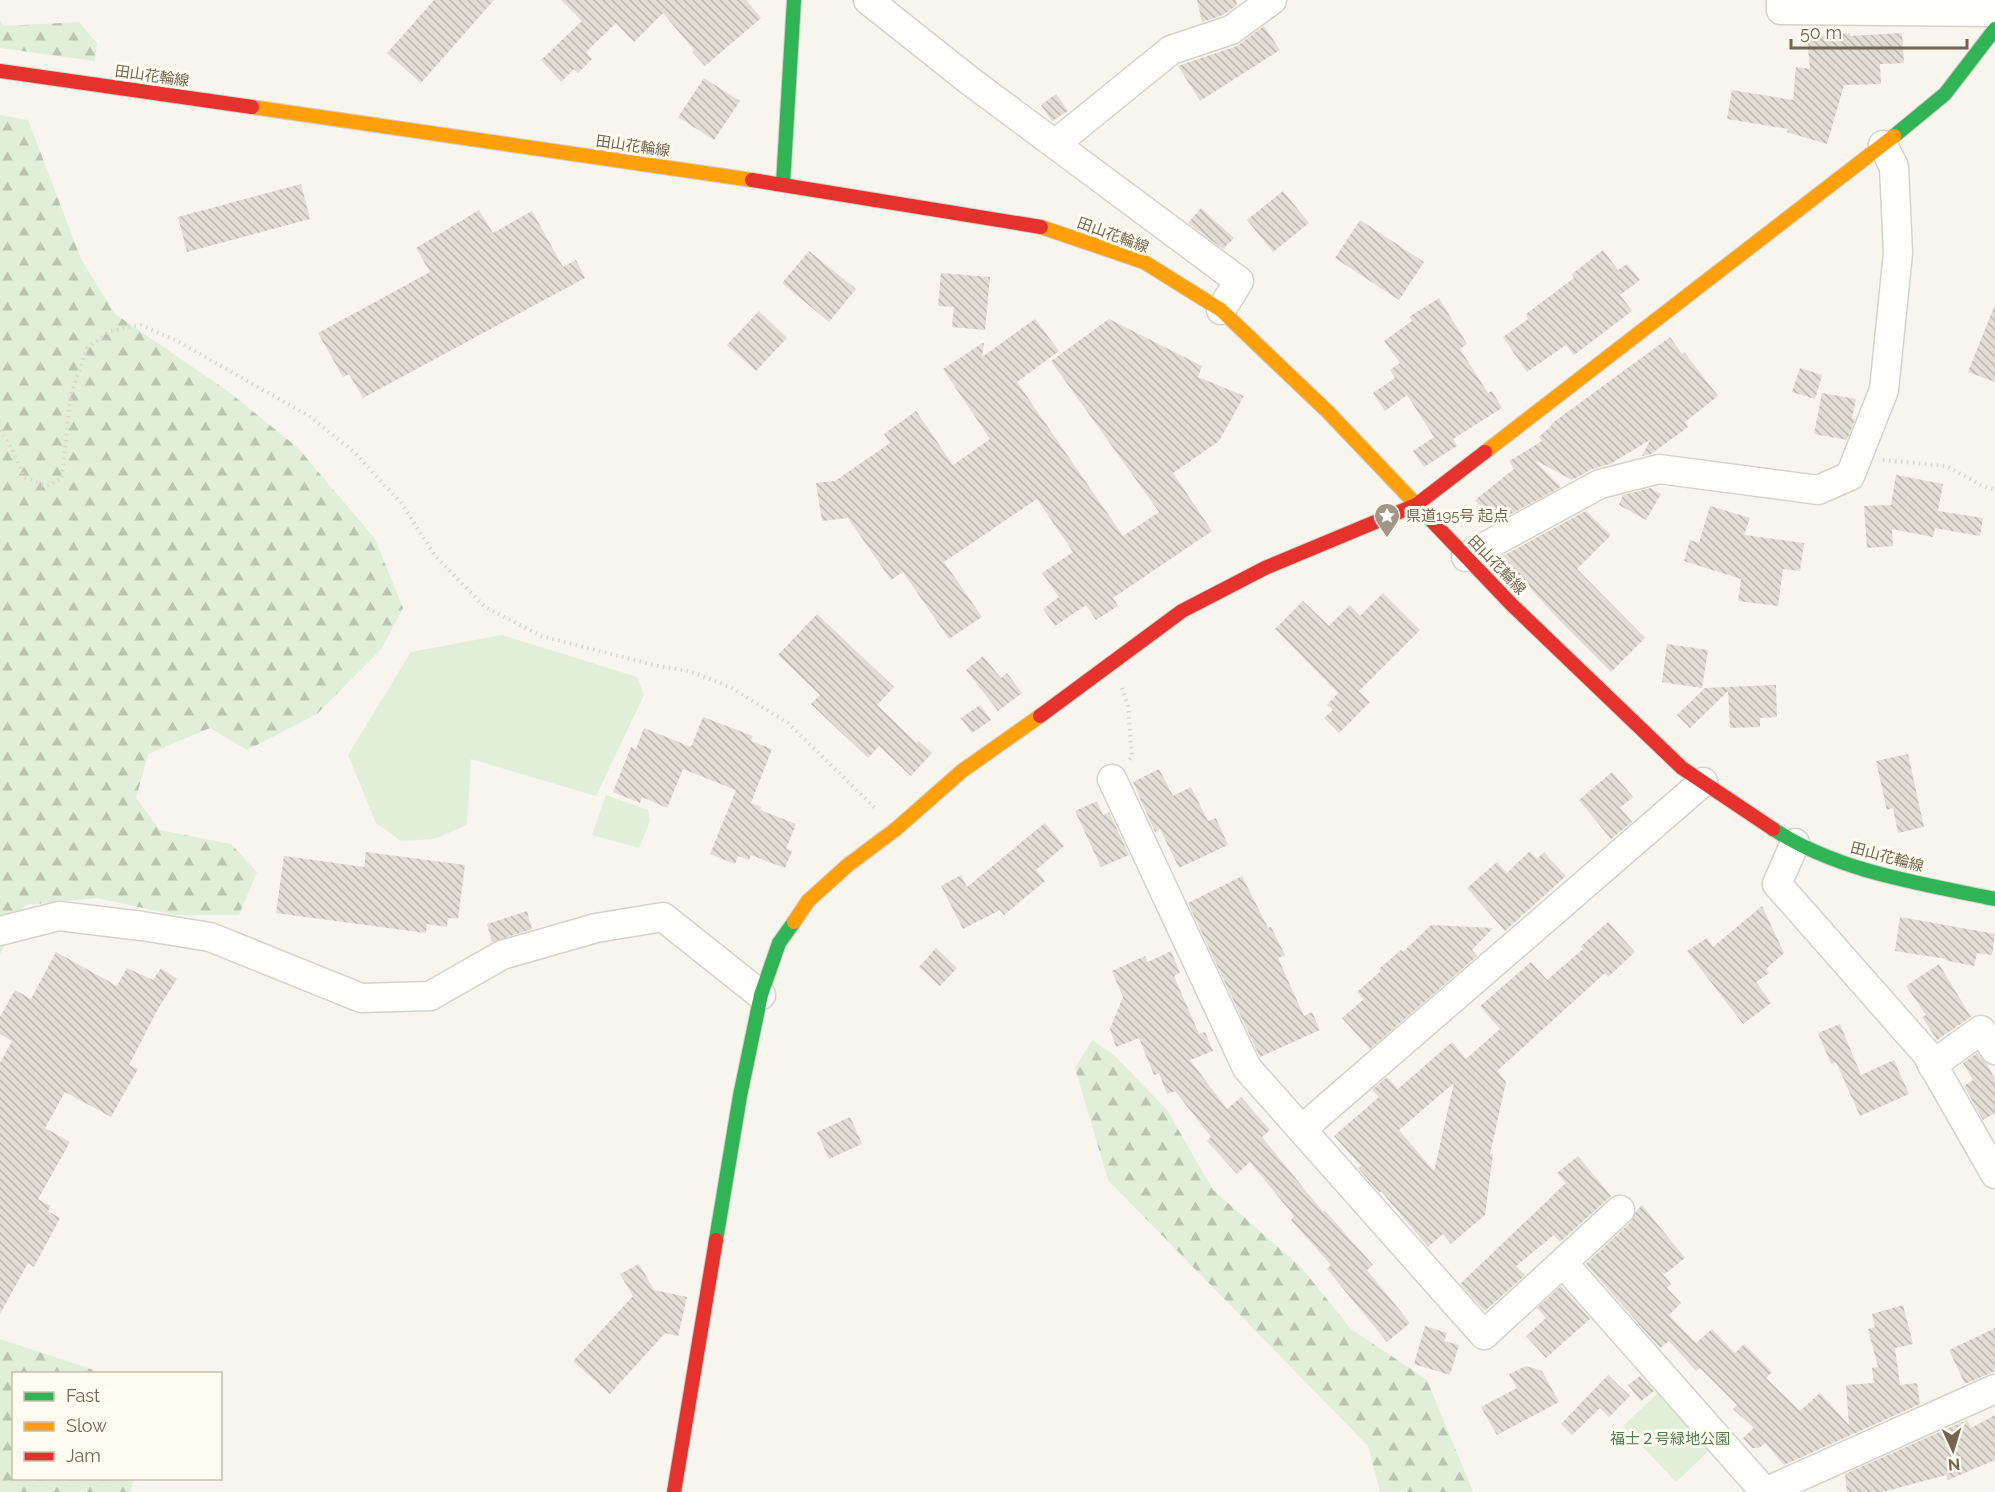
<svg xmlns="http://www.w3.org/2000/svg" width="1995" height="1492" font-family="Raleway,'Noto Sans JP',sans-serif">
  <defs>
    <pattern id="forest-firs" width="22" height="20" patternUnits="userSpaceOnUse" patternTransform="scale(1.5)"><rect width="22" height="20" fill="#e1eeda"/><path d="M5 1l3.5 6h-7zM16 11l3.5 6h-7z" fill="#bbc4b3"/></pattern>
    <pattern id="building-back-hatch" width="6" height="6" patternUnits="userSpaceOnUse" patternTransform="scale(1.5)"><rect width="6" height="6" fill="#e1dcd4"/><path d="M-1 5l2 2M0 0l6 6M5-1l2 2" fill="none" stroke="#bbb6ae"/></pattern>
  </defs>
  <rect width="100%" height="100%" fill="#f7f5ee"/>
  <path fill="url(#forest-firs)" d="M0,20L4,26L79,22L97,43L95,61L0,48Z
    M0,115L28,120L81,259L115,314L229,392L298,448L375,539L403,608L382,648L317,714L247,750L210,728L148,754L136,798L160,830L231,844L257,872L239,915H175L97,898L25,905L0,954Z
    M1092,1040L1114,1055L1167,1110L1213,1190L1301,1267L1351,1329L1427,1380L1473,1492H1380L1368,1446L1108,1180L1075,1068Z
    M0,1339L103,1373L14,1374V1478L134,1479L130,1492H0Z"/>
  <path fill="#e1eeda" d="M502,635L637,677L644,695L596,796L471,759L467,825L434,839L401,841L376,823L348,755L411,652Z
    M606,795L648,810L650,821L639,848L592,835Z
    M1660,1391L1713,1447L1676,1482L1623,1426Z"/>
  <path fill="url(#building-back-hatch)" fill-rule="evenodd" d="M434,0H494L421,83L387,53Z
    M561,0H746L761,18L705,66L692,52L694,50L663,13L634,42L616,23L586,52L592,59L578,73L574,69L561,82L541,60L582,21Z
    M1197,0H1236L1237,5L1223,15L1202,22Z
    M1264,26L1280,50L1200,101L1178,66L1237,46Z
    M1850,33V36L1902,33L1904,63L1880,64L1881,84L1844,85L1827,144L1787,132L1788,129L1727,119L1732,90L1793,100L1796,67L1810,69L1807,36Z
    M704,78L740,101L714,140L678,117Z
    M1056,94L1068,111L1052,121L1041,105Z
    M301,184L310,219L187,252L178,217Z
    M1283,191L1309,223L1273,252L1247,220Z
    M1201,208L1234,238L1223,249L1188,223Z
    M479,210L493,233L532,211L563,267L576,260L585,278L363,398L349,374L343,377L318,333L430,272L416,248Z
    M1360,220L1424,262L1399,300L1335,258Z
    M1603,250L1618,270L1627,264L1640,280L1620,295L1632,311L1574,355L1566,345L1527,372L1503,337L1528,319L1526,314L1574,278L1572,274Z
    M809,251L856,289L829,322L782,283Z
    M941,273L990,277L985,330L952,327L954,307L938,306Z
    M1439,298L1467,344L1460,349L1488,393L1492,391L1502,408L1453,439L1457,446L1424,467L1413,451L1434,437L1407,395L1385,411L1373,393L1395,378L1390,370L1400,363L1384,341L1412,321L1409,317Z
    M1994,307H1995V382L1968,372Z
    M759,311L787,338L756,371L727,345Z
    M1035,319L1059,351L1017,382L1123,536L1159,512L1051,361L1109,319L1202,366L1198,377L1244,396L1219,441L1173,473L1212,531L1113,598L1118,606L1096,620L1086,605L1055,626L1043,609L1059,597L1042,573L1073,552L1037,499L944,562L982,617L949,639L903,572L891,580L848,518L822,521L816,483L835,481L890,443L884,434L916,411L953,465L990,439L943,369L984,342L982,357Z
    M1670,337L1682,354L1684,352L1718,396L1685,422L1688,427L1651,454L1642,456L1650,440L1610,464L1592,469L1572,480L1537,461L1536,462L1561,487L1494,523L1475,500L1514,469L1509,461L1542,441L1539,437L1552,425L1551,424Z
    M1800,368L1822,375L1815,399L1792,392Z
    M1822,393L1856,399L1852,418L1855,419L1847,440L1814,434Z
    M1896,475L1943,484L1938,511L1983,518L1980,536L1935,528L1933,537L1892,529L1893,546L1867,548L1864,506L1891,505Z
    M1651,488L1661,494L1646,520L1619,505L1623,495Z
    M1710,506L1750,518L1744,535L1804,543L1800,571L1783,569L1778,606L1738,601L1741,579L1684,561L1690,540L1699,543Z
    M1586,511L1611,535L1577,569L1645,638L1611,672L1564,625L1501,557Z
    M1383,593L1420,630L1359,691L1370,702L1339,733L1324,718L1333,710L1327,705L1338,693L1275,629L1303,601L1329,626L1350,605L1360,616Z
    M817,614L894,687L877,705L917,743L919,741L932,753L911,776L879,746L868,758L811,704L820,695L778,655Z
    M1667,644L1708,650L1702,688L1662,682Z
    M983,656L1001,678L1007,673L1022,693L998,711L966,670Z
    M1776,685L1777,717L1760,718V727L1730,728L1728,691L1690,728L1677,715L1705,688Z
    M980,705L991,720L972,733L961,718Z
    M703,717L753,736L751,741L772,749L751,803L761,807L760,810L796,824L786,849L792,851L785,868L751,855L749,860L738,856L735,864L710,854L736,790L683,769L667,808L642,797L640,803L613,792L631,747L636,749L644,728L691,747Z
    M1908,754L1924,827L1898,833L1893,808L1887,810L1876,761Z
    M1159,769L1173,796L1191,787L1208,821L1216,818L1228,845L1179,868L1160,829L1155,832L1133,782Z
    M1612,772L1633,797L1620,808L1632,822L1611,839L1579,800Z
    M1097,801L1103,815L1109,812L1129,855L1101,867L1075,811Z
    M1045,823L1064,846L1036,870L1045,881L1004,915L1000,910L963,929L941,886L961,875L967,887Z
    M1530,851L1537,859L1544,852L1566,876L1505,931L1467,888L1497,862L1507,873Z
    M366,852L465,865L458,919L448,918L447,927L427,924L426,933L276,913L284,856L364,867Z
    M1242,876L1268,928L1271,927L1285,955L1278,958L1304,1016L1312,1012L1320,1030L1260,1057L1188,903Z
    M1762,906L1784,953L1766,969L1769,973L1756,982L1771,1003L1743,1024L1687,951L1707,938L1713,947Z
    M527,911L532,929L492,942L487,924Z
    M1900,917L1995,934L1992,955L1977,953L1974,966L1944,960L1947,959L1895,951Z
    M1608,922L1635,952L1608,977L1605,973L1497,1071L1506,1082L1490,1154H1493L1485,1215L1451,1244L1443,1234L1428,1247L1381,1191L1380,1193L1358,1168L1361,1166L1334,1136L1379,1097L1372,1090L1387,1077L1398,1089L1452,1042L1466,1059L1500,1029L1480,1006L1531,962L1547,980L1583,949L1580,947ZM1454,1083L1434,1171L1399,1130Z
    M1431,925L1493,928L1472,950L1477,956L1370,1049L1342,1018L1364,999L1357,992L1381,971L1379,969L1401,950L1403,952Z
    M936,948L957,968L940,986L919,967Z
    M1171,951L1180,973L1174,976L1199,1034L1205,1032L1213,1051L1190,1060L1227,1109L1241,1097L1270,1130L1262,1137L1323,1212L1325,1211L1373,1265L1367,1270L1410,1323L1387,1342L1327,1269L1331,1265L1291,1220L1294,1216L1250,1162L1237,1174L1207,1141L1211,1137L1175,1091L1167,1094L1159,1073L1154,1075L1139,1038L1116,1047L1110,1029L1123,997L1112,971L1145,956L1148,962Z
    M56,952L117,986L127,968L153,980L161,968L177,979L159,1007L129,1065L138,1069L111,1117L65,1092L45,1128L70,1142L38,1199L51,1206L48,1211L60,1218L34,1267L28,1263L0,1314V1063L12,1041L0,1034V1017L15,990L31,999Z
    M1939,964L1971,1017L1937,1040L1922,1017L1926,1015L1906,986Z
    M1840,1024L1861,1075L1894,1060L1909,1094L1860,1116L1836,1062L1831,1064L1818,1033Z
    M1977,1053L1987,1064L1995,1079V1113L1983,1120L1964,1086L1973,1080L1963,1063Z
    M850,1117L862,1144L829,1159L817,1132Z
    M1578,1156L1611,1196L1560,1242L1554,1235L1516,1266L1525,1275L1485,1311L1460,1284L1566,1183L1557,1173Z
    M1642,1205L1685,1258L1665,1274L1661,1272L1671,1284L1667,1288L1681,1303L1669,1315L1696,1343L1712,1329L1735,1353L1744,1344L1772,1372L1766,1378L1800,1411L1820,1393L1849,1425L1846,1385L1874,1383L1872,1368L1878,1367L1868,1329L1875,1327L1872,1314L1903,1305L1913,1344L1895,1348L1900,1385L1917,1383L1920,1404L1784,1465L1765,1443L1759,1448H1752L1743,1438L1754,1428L1733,1409L1737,1405L1700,1368L1696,1371L1669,1341L1660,1348L1586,1264L1631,1222L1636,1211Z
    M639,1264L654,1290L687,1297L678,1336L665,1333L610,1394L573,1361L633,1296L620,1274Z
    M1561,1286L1590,1319L1546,1358L1526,1336L1546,1318L1537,1308Z
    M1425,1326L1447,1333L1444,1341L1459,1345L1450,1375L1414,1364Z
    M1995,1328V1371L1965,1384L1949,1350Z
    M1526,1366L1542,1371L1559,1402L1497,1435L1481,1407L1517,1388L1509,1374Z
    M1608,1375L1630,1396L1609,1417L1600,1408L1572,1435L1561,1424Z
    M1640,1376L1654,1391L1641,1401L1628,1385Z
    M1995,1415V1460L1948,1480L1946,1475L1883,1492H1847L1845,1474L1967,1420L1971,1428Z"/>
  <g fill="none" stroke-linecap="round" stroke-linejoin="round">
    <defs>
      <path id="street" d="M868,0L970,81L1239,281L1221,310
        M1781,0V10L1995,12
        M1055,144L1171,50L1231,30L1272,0
        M1466,557L1600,484L1659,469L1818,490L1850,476L1884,390L1898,253L1894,167L1883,145
        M1112,779L1247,1068L1484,1335L1620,1210
        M1795,843L1777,884L1926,1053L1995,1174
        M0,931L59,916L142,926L210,937L361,998L430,996L502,955L596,928L663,917L761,995
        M1932,1065L1981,1030L1995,1050
        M1302,1129L1703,782
        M1563,1263L1765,1492
        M1765,1492L1995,1389"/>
      <path id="fast" d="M1894,136L1945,94L1995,29
        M783,184L794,0
        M1773,829C1839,872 1919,883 1995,899
        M716,1240L740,1096L761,995L779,943L794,922"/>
      <path id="slow" d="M252,107L752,180
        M1041,227L1144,262L1221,310L1328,412L1428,517
        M1485,452L1894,136
        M794,922L808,901L848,865L896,829L962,771L1040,716"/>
      <path id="jam" d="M0,71L252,107
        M752,180L1041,227
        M1428,517L1512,605L1682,768L1773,829
        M1040,716L1182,611L1265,568L1416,505L1485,452
        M674,1492L716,1240"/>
    </defs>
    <use href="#street" stroke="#d6d2cb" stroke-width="31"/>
    <use href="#fast" stroke="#d5d1c9" stroke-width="16"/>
    <use href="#slow" stroke="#d5d1c9" stroke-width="16"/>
    <use href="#jam" stroke="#d5d1c9" stroke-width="16"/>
    <path stroke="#dad5cf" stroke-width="4" stroke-dasharray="1.5 4.5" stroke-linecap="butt" d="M0,430L12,449L24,477L46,486L62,479L70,397L87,348L110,331L141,325L177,341L309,416L354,452L402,504L435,556L485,607L541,636L658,666L689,671L730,687L788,723L876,809
      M1883,460L1946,466L1983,486L1995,490
      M1122,688L1128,706L1132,757L1127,762"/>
    <use href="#street" stroke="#fefefc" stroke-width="28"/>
    <use href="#fast" stroke="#30b455" stroke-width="14"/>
    <use href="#slow" stroke="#ff9f0a" stroke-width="14"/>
    <use href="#jam" stroke="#e5322d" stroke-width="14"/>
  </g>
  <defs>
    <symbol id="sight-pin" viewBox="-11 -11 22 30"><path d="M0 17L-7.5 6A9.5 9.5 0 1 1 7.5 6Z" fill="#a29787" stroke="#fefbf1"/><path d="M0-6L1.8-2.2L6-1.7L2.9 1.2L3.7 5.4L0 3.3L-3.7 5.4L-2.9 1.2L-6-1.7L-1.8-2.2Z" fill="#fff"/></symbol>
  </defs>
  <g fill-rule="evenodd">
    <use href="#sight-pin" x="1372" y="501" width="30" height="40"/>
  </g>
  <g text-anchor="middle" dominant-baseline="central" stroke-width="6" stroke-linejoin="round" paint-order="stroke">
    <g font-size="15" fill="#75644f" stroke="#fefbf1">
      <text transform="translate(152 76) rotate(8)">田山花輪線</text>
      <text transform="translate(633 146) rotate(8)">田山花輪線</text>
      <text transform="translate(1113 235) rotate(20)">田山花輪線</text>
      <text transform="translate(1497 565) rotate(46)">田山花輪線</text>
      <text transform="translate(1887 857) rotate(15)">田山花輪線</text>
    </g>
    <g font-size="15" fill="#75644f" stroke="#fefbf1" text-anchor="start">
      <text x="1406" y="516">県道195号 起点</text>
    </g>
    <g font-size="15" fill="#4f7f4b" stroke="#fefbf1">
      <text x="1670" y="1439">福士２号緑地公園</text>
    </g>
  </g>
  <rect x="12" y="1372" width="210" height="108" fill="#fefbf1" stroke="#c7bfb0" stroke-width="1.5"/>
  <rect x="24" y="1392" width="30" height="9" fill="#30b455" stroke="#c7bfb0" stroke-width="1.5"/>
  <text x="66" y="1402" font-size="18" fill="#75644f">Fast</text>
  <rect x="24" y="1422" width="30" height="9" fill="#ff9f0a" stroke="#c7bfb0" stroke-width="1.5"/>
  <text x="66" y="1432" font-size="18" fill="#75644f">Slow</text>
  <rect x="24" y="1452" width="30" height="9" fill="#e5322d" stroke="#c7bfb0" stroke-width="1.5"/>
  <text x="66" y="1462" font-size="18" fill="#75644f">Jam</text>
  <g transform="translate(1953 1450) rotate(176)" stroke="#fefbf1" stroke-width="4.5" paint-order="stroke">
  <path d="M0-4.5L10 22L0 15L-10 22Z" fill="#75644f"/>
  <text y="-9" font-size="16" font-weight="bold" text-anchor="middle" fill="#75644f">N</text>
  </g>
  <path d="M1791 39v9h176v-9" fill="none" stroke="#75644f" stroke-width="3"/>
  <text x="1800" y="39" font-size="18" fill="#75644f" stroke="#fefbf1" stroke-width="4.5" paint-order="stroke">50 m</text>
</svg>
